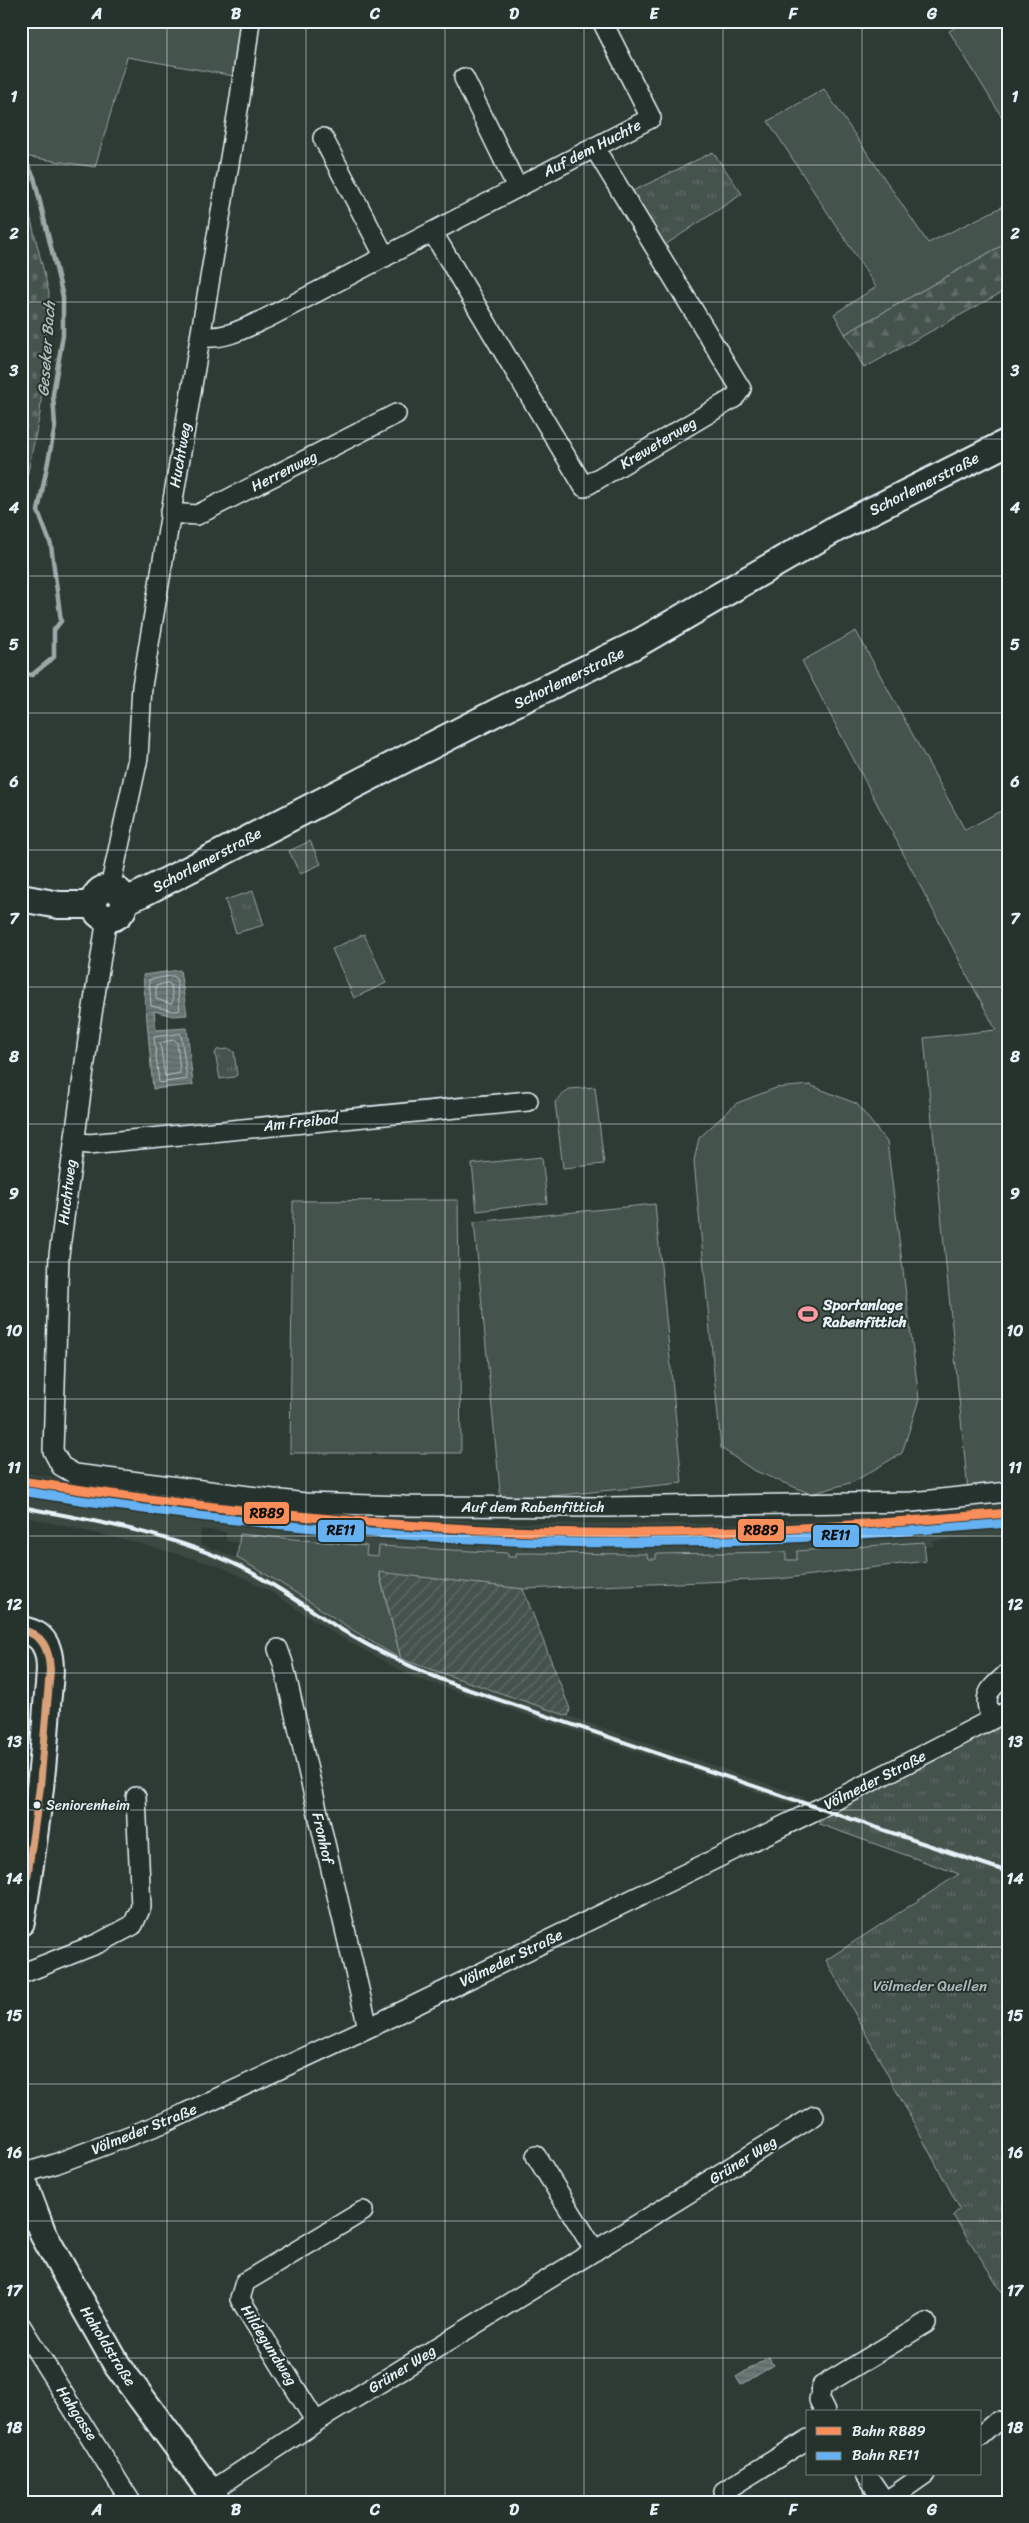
<svg xmlns="http://www.w3.org/2000/svg" width="1029" height="2523" font-family="Sriracha,sans-serif">
  <defs>
    <pattern id="forest-firs" width="22" height="20" patternUnits="userSpaceOnUse" patternTransform="scale(1.25)"><rect width="22" height="20" fill="#45524e"/><path d="M5 1l3.5 6h-7zM16 11l3.5 6h-7z" fill="#606b68"/></pattern>
    <pattern id="cemetery-stones" width="16" height="16" patternUnits="userSpaceOnUse" patternTransform="scale(1.25)"><rect width="16" height="16" fill="#45524e"/><path d="M2 7V4a2 2 0 0 1 4 0v3zM10 15v-3a2 2 0 0 1 4 0v3z" fill="#606b68"/></pattern>
    <pattern id="park-tufts" width="24" height="20" patternUnits="userSpaceOnUse" patternTransform="scale(1.25)"><rect width="24" height="20" fill="#45524e"/><path d="M3 7l-1-3M5 7V3M7 7l1-3M15 17l-1-3M17 17v-4M19 17l1-3" fill="none" stroke="#606b68"/></pattern>
    <pattern id="garden-furrows" width="10" height="10" patternUnits="userSpaceOnUse" patternTransform="scale(1.25)"><rect width="10" height="10" fill="#45524e"/><path d="M-1 1l2-2M0 10L10 0M9 11l2-2" fill="none" stroke="#606b68"/></pattern>
    <pattern id="water-rules" width="6" height="5" patternUnits="userSpaceOnUse" patternTransform="scale(1.25)"><rect width="6" height="5" fill="#6b7775"/><path d="M0 2.5h6" fill="none" stroke="#586060"/></pattern>
  </defs>
  <rect width="100%" height="100%" fill="#2e3b35"/>
  <filter id="ink" filterUnits="userSpaceOnUse"><feTurbulence type="fractalNoise" baseFrequency=".02" numOctaves="2"/><feDisplacementMap in="SourceGraphic" scale="10" xChannelSelector="R" yChannelSelector="G"/><feConvolveMatrix kernelMatrix="1 2 1 2 8 2 1 2 1" color-interpolation-filters="sRGB"/></filter>
  <g filter="url(#ink)">
    <path fill="#3b4843" d="M21,1472L85,1483L280,1508L508,1523L729,1524L926,1514L1008,1505V1534L933,1541V1546L924,1547V1542L797,1551L798,1560H786L785,1552L657,1554L656,1559H647V1554L516,1553V1557H508V1553L379,1546L378,1556L366,1555L367,1546L241,1534L239,1543L226,1541V1532L201,1529L200,1544L237,1558L271,1576L365,1639L401,1659L806,1797L795,1805L413,1677L340,1637L266,1589L222,1567L143,1544L21,1516Z"/>
    <path fill="#45524e" stroke="#96a2a3" d="M46,21H244L234,76L127,57L95,167L29,157L21,144V24Z
      M966,21H1008V127L949,31Z
      M824,89L928,243L1008,204V242L845,334L834,314L876,287L768,121Z
      M856,631L965,830L1008,807V1485L968,1491L924,1038L996,1030L802,661Z
      M310,841L321,864L300,874L289,851Z
      M364,934L386,983L354,998L332,949Z
      M810,1085L857,1104L887,1142L919,1399L902,1453L853,1482L811,1494L753,1470L721,1448L694,1161L699,1138L737,1103L776,1088Z
      M595,1087L604,1164L563,1168L555,1102L569,1089Z
      M542,1157L547,1203L477,1211L472,1164Z
      M458,1200L461,1453H290L293,1201Z
      M655,1204L682,1483L501,1501L474,1222Z
      M240,1534L367,1546L366,1555L378,1556L379,1546L508,1553V1557H516V1553L647,1554L648,1559H656V1554L786,1552V1560H797V1551L924,1542L926,1561L779,1579L523,1589L379,1573L401,1659C345,1628 294,1588 237,1558Z"/>
    <path fill="url(#forest-firs)" stroke="#96a2a3" d="M1008,242V289L864,368L845,334Z"/>
    <path fill="url(#cemetery-stones)" stroke="#96a2a3" d="M21,179L49,293L40,413L21,506Z"/>
    <path fill="url(#park-tufts)" stroke="#96a2a3" d="M713,152L742,194L665,245L633,191Z
      M253,891L264,925L236,933L225,900Z
      M230,1049L234,1052L237,1075L234,1077L220,1079L215,1053L217,1050Z
      M1008,1712V2301L953,2215L960,2209L826,1960L959,1874L819,1824L829,1812Z"/>
    <path fill="url(#garden-furrows)" stroke="#96a2a3" d="M379,1572L523,1589L570,1709L568,1716L401,1659Z"/>
    <path fill="url(#water-rules)" stroke="#9da8a9" d="M180,970L187,1015L173,1016L154,1011L156,1030L187,1028L193,1085L153,1089L143,975Z
      M769,2357L774,2365L741,2385L736,2377Z"/>
    <g fill="none" stroke-linecap="round" stroke-linejoin="round">
      <path stroke="#b6c0c4" stroke-width="1" d="M173,976L176,978L180,1010L174,1011L151,1006L149,980Z
        M168,983L171,985L173,1001L171,1004L156,999V986Z
        M181,1034L187,1079L159,1083L154,1037Z
        M175,1040L177,1042L180,1073L165,1076L160,1043Z"/>
      <path stroke="#9da8a9" stroke-width="4.5" d="M21,153L34,177L63,297V335L53,394L55,427L38,511L51,545L61,621L54,630V657L32,675L21,673"/>
      <defs>
        <path id="street" d="M464,78L517,187
          M323,138L385,257
          M433,233L584,487L734,398L741,389L594,147
          M200,337C227,339 243,329 267,318L651,118L602,21
          M170,513L197,515L396,414
          M110,888L138,758L142,686L240,98L250,21
          M107,918L89,1033L59,1255L53,1451L61,1466L75,1474L305,1503L405,1506L606,1507L912,1502L1008,1492
          M74,1142L89,1144L528,1101
          M278,1649L283,1663L368,2028
          M991,1720C983,1693 987,1692 1008,1673
          M21,1974L99,1943L133,1925L141,1907L136,1797
          M536,2156L595,2251
          M21,2174L55,2164L166,2122L368,2028L818,1809L1008,1711
          M21,2326L131,2502
          M825,2412L819,2400L822,2386L926,2323
          M316,2422L240,2299L245,2282L363,2211
          M980,2436L997,2421
          M866,2474L885,2502
          M724,2491L808,2439
          M210,2492L316,2422L814,2116
          M885,2502L925,2474"/>
        <path id="secondary" d="M94 903a15 15 0 1 1 30 0a15 15 0 1 1-30 0Z
          M21,898L59,905H94
          M124,901L141,894L499,711L635,645L837,528L1008,442
          M21,1630C34,1632 42,1636 47,1649C53,1666 48,1688 47,1706C43,1778 33,1850 21,1922
          M21,2176L43,2234L117,2365L218,2502"/>
      </defs>
      <use href="#street" stroke="#e8f1f8" stroke-width="22"/>
      <use href="#secondary" stroke="#e8f1f8" stroke-width="30"/>
      <use href="#street" stroke="#26332d" stroke-width="19"/>
      <use href="#secondary" stroke="#26332d" stroke-width="26"/>
      <path stroke="#e8f1f8" stroke-width="4" d="M21,1507C96,1521 174,1534 243,1568C278,1586 309,1609 342,1630C379,1653 417,1670 458,1686L1008,1872"/>
      <defs>
        <path id="bus-1" d="M21,1630C43,1634 49,1649 50,1670L40,1787L21,1920"/>
      </defs>
      <use href="#bus-1" stroke="#26332d" stroke-width="11"/>
      <use href="#bus-1" stroke="#d9a179" stroke-width="8"/>
      <defs>
        <path id="rail-1" d="M21,1481C184,1506 346,1524 511,1531C677,1538 843,1527 1008,1513"/>
        <path id="rail-2" d="M21,1491C184,1517 346,1535 511,1541C677,1547 843,1537 1008,1523"/>
      </defs>
      <use href="#rail-1" stroke="#26332d" stroke-width="12"/>
      <use href="#rail-2" stroke="#26332d" stroke-width="12"/>
      <use href="#rail-1" stroke="#fa8e5a" stroke-width="9"/>
      <use href="#rail-2" stroke="#66b1f2" stroke-width="9"/>
    </g>
  </g>
  <path fill="none" stroke="#e8f1f8" stroke-width="1" stroke-opacity="0.55" d="M167,21V2502M306,21V2502M445,21V2502M584,21V2502M723,21V2502M862,21V2412M21,165H1008M21,302H1008M21,439H1008M21,576H1008M21,713H1008M21,850H1008M21,987H1008M21,1124H1008M21,1262H1008M21,1399H1008M21,1536H1008M21,1673H1008M21,1810H1008M21,1947H1008M21,2084H1008M21,2221H1008M21,2358H1008M862,2474V2502"/>
  <defs>
    <symbol id="stadium-bare" viewBox="-9 -9 18 18"><path d="M0-5a6.5 5 0 1 0 0 10a6.5 5 0 1 0 0-10ZM-3.5-1.8h7v3.6h-7Z" fill="#ff9aa2" stroke="#26332d" stroke-width="2.5" paint-order="stroke"/></symbol>
  </defs>
  <g fill-rule="evenodd">
    <use href="#stadium-bare" x="794" y="1300" width="28" height="28"/>
  </g>
  <circle fill="#e8f1f8" stroke="#26332d" stroke-width="2" cx="37" cy="1805" r="4.5"/>
  <g text-anchor="middle" dominant-baseline="central" stroke-width="4" stroke-linejoin="round" paint-order="stroke">
    <g font-size="14" fill="#e8f1f8" stroke="#26332d" text-anchor="start">
      <text x="46" y="1805">Seniorenheim</text>
    </g>
    <g font-size="15" fill="#e8f1f8" stroke="#26332d">
      <text transform="translate(592 148) rotate(-27)">Auf dem Huchte</text>
      <text transform="translate(658 443) rotate(-31)">Kreweterweg</text>
      <text transform="translate(180 455) rotate(-80)">Huchtweg</text>
      <text transform="translate(284 471) rotate(-27)">Herrenweg</text>
      <text transform="translate(924 484) rotate(-27)">Schorlemerstraße</text>
      <text transform="translate(569 678) rotate(-26)">Schorlemerstraße</text>
      <text transform="translate(207 860) rotate(-28)">Schorlemerstraße</text>
      <text transform="translate(301 1122) rotate(-6)">Am Freibad</text>
      <text transform="translate(67 1192) rotate(-83)">Huchtweg</text>
      <text x="533" y="1507">Auf dem Rabenfittich</text>
      <text transform="translate(875 1780) rotate(-27)">Völmeder Straße</text>
      <text transform="translate(323 1838) rotate(77)">Fronhof</text>
      <text transform="translate(511 1958) rotate(-26)">Völmeder Straße</text>
      <text transform="translate(144 2129) rotate(-22)">Völmeder Straße</text>
      <text transform="translate(743 2160) rotate(-32)">Grüner Weg</text>
      <text transform="translate(269 2345) rotate(58)">Hildegundweg</text>
      <text transform="translate(108 2346) rotate(58)">Haholdstraße</text>
      <text transform="translate(402 2369) rotate(-32)">Grüner Weg</text>
      <text transform="translate(77 2413) rotate(57)">Hahgasse</text>
    </g>
    <g font-size="15" font-weight="bold" fill="#e8f1f8" stroke="#26332d" text-anchor="start">
      <text x="823" y="1305">Sportanlage<tspan x="823" dy="17">Rabenfittich</tspan></text>
    </g>
    <g font-size="15" fill="#afb9bc" stroke="#26332d">
      <text x="930" y="1986">Völmeder Quellen</text>
    </g>
    <g font-size="16" font-style="italic" fill="#b0babd" stroke="#26332d">
      <text transform="translate(46 349) rotate(-86)">Geseker Bach</text>
    </g>
  </g>
  <g stroke="#26332d" stroke-width="2">
    <rect x="243" y="1501" width="47" height="24" rx="5" fill="#fa8e5a"/>
    <rect x="737" y="1518" width="48" height="24" rx="5" fill="#fa8e5a"/>
    <rect x="317" y="1519" width="48" height="24" rx="5" fill="#66b1f2"/>
    <rect x="812" y="1524" width="48" height="24" rx="5" fill="#66b1f2"/>
  </g>
  <g font-size="14" text-anchor="middle" font-weight="bold" fill="#111">
    <text x="267" y="1518">RB89</text>
    <text x="761" y="1535">RB89</text>
    <text x="341" y="1535">RE11</text>
    <text x="836" y="1540">RE11</text>
  </g>
  <rect width="1029" height="2523" fill="none" stroke="#26332d" stroke-width="55"/>
  <rect x="806" y="2410" width="175" height="65" fill="#26332d" stroke="#747f7e"/>
  <rect x="816" y="2427" width="25" height="8" fill="#fa8e5a" stroke="#747f7e"/>
  <text x="852" y="2436" font-size="15" fill="#e8f1f8">Bahn RB89</text>
  <rect x="816" y="2452" width="25" height="8" fill="#66b1f2" stroke="#747f7e"/>
  <text x="852" y="2460" font-size="15" fill="#e8f1f8">Bahn RE11</text>
  <rect x="28" y="28" width="974" height="2468" fill="none" stroke="#e8f1f8" stroke-width="2"/>
  <g font-size="16" text-anchor="middle" font-weight="bold" fill="#e8f1f8">
    <text x="97" y="19">A</text>
    <text x="236" y="19">B</text>
    <text x="375" y="19">C</text>
    <text x="514" y="19">D</text>
    <text x="654" y="19">E</text>
    <text x="793" y="19">F</text>
    <text x="932" y="19">G</text>
    <text x="14" y="102">1</text>
    <text x="1015" y="102">1</text>
    <text x="14" y="239">2</text>
    <text x="1015" y="239">2</text>
    <text x="14" y="376">3</text>
    <text x="1015" y="376">3</text>
    <text x="14" y="513">4</text>
    <text x="1015" y="513">4</text>
    <text x="14" y="650">5</text>
    <text x="1015" y="650">5</text>
    <text x="14" y="787">6</text>
    <text x="1015" y="787">6</text>
    <text x="14" y="924">7</text>
    <text x="1015" y="924">7</text>
    <text x="14" y="1062">8</text>
    <text x="1015" y="1062">8</text>
    <text x="14" y="1199">9</text>
    <text x="1015" y="1199">9</text>
    <text x="14" y="1336">10</text>
    <text x="1015" y="1336">10</text>
    <text x="14" y="1473">11</text>
    <text x="1015" y="1473">11</text>
    <text x="14" y="1610">12</text>
    <text x="1015" y="1610">12</text>
    <text x="14" y="1747">13</text>
    <text x="1015" y="1747">13</text>
    <text x="14" y="1884">14</text>
    <text x="1015" y="1884">14</text>
    <text x="14" y="2021">15</text>
    <text x="1015" y="2021">15</text>
    <text x="14" y="2158">16</text>
    <text x="1015" y="2158">16</text>
    <text x="14" y="2296">17</text>
    <text x="1015" y="2296">17</text>
    <text x="14" y="2433">18</text>
    <text x="1015" y="2433">18</text>
    <text x="97" y="2515">A</text>
    <text x="236" y="2515">B</text>
    <text x="375" y="2515">C</text>
    <text x="514" y="2515">D</text>
    <text x="654" y="2515">E</text>
    <text x="793" y="2515">F</text>
    <text x="932" y="2515">G</text>
  </g>
</svg>
